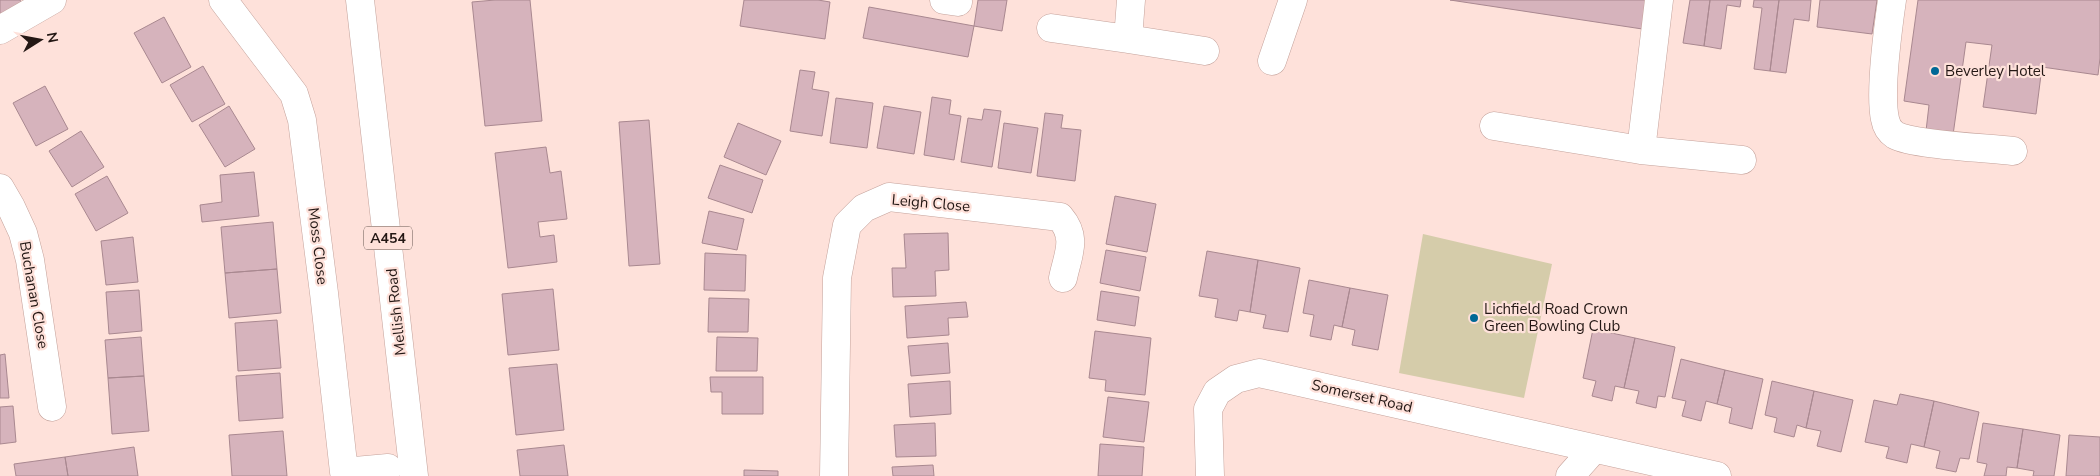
<svg xmlns="http://www.w3.org/2000/svg" width="2100" height="476" font-family="'Nunito Sans',sans-serif">
  <rect width="100%" height="100%" fill="#fee1da"/>
  <path fill="#d5ccaa" d="M1423,234L1552,264L1524,398L1399,373Z"/>
  <path fill="#d6b3bc" stroke="#a98890" d="M0,0H20L25,10L0,23Z
    M495,0H530L542,121L485,126L472,2Z
    M744,0H818L830,2L825,39L740,26Z
    M978,0H1007L1002,31L974,26Z
    M1450,0H1653L1649,30Z
    M1690,0H1710L1704,46L1683,43Z
    M1710,0H1741L1740,7L1727,5L1721,49L1704,46Z
    M1754,0H1779L1770,71L1754,69L1762,8L1753,7Z
    M1779,0H1811L1809,21L1794,19L1786,73L1770,71Z
    M1820,0H1877L1872,34L1817,27Z
    M1918,0H2100V58L2098,75L2042,67L2036,114L1983,107L1992,45L1966,42L1953,135L1926,131L1929,105L1904,101Z
    M869,7L974,26L968,57L863,38Z
    M164,17L191,67L162,83L134,33Z
    M203,66L225,104L192,122L170,85Z
    M800,70L815,72L812,89L829,92L822,136L790,131Z
    M45,86L68,129L36,146L13,103Z
    M932,97L951,100L949,114L961,116L954,160L924,155Z
    M836,98L873,103L867,148L830,143Z
    M229,106L255,149L225,167L199,125Z
    M884,106L921,112L914,154L877,148Z
    M984,109L1001,111L992,167L961,162L968,118L982,120Z
    M1045,113L1063,115L1061,128L1081,130L1075,181L1037,176Z
    M649,120L660,264L629,266L619,122Z
    M738,123L781,141L766,175L724,157Z
    M1004,123L1038,128L1031,173L998,168Z
    M81,131L104,167L72,187L49,151Z
    M546,147L550,173L561,171L567,219L538,222L540,237L554,235L557,262L508,268L495,153Z
    M720,165L763,180L752,213L708,198Z
    M254,172L259,216L202,222L200,205L222,202L220,175Z
    M107,176L128,213L96,231L75,194Z
    M1115,196L1156,204L1147,252L1106,244Z
    M709,211L744,219L737,250L702,243Z
    M273,222L277,269L225,273L221,227Z
    M948,233L949,270L935,271L936,296L893,297L892,268H906L904,234Z
    M133,237L138,282L106,285L101,241Z
    M1106,250L1146,257L1140,291L1100,283Z
    M1207,251L1258,260L1250,312L1239,310L1237,321L1215,317L1218,299L1199,296Z
    M705,253L746,255L745,291L704,290Z
    M1258,260L1300,268L1288,332L1263,328L1266,315L1250,312Z
    M277,269L281,313L229,318L225,273Z
    M1309,280L1350,288L1342,327L1334,325L1331,340L1310,336L1314,315L1303,313Z
    M1350,288L1388,295L1378,350L1352,345L1355,330L1342,327Z
    M553,289L559,350L508,355L502,294Z
    M139,290L142,331L109,334L106,292Z
    M1101,291L1139,297L1135,326L1097,320Z
    M709,298L749,299L748,332H708Z
    M966,302L968,317L948,318L949,335L907,338L905,306Z
    M277,320L281,368L238,371L235,323Z
    M1593,329L1635,338L1624,388L1615,386L1612,401L1592,396L1596,381L1583,378Z
    M1095,331L1151,338L1145,395L1105,391L1106,380L1089,378Z
    M141,337L144,376L108,378L105,340Z
    M717,337L758,338L757,371H716Z
    M1635,338L1675,347L1665,397L1658,396L1656,408L1636,403L1639,391L1624,388Z
    M948,343L950,373L911,376L908,346Z
    M5,354L9,398H0V355Z
    M1681,359L1725,370L1717,404L1706,401L1701,421L1682,416L1686,401L1672,398Z
    M557,364L564,430L516,435L509,368Z
    M1725,370L1763,379L1752,429L1729,423L1732,408L1717,404Z
    M280,373L283,418L239,421L236,376Z
    M144,376L149,431L112,434L108,378Z
    M710,377H763V414H722V392H711Z
    M950,381L951,414L910,417L908,384Z
    M1772,381L1814,391L1806,428L1797,425L1794,437L1774,432L1777,418L1765,415Z
    M1814,391L1853,400L1841,452L1817,446L1821,431L1806,428Z
    M1900,394L1934,401L1924,447L1911,444L1907,463L1886,458L1889,447L1865,442L1874,400L1897,405Z
    M1108,397L1149,402L1144,442L1103,437Z
    M1934,401L1979,412L1969,459L1960,458L1956,472L1936,468L1940,451L1924,447Z
    M13,406L16,442L0,444V407Z
    M935,423L936,456L896,457L894,425Z
    M1983,423L2023,429L2017,468L2007,467L2006,476H1984L1987,464L1977,462Z
    M2023,429L2060,435L2054,476H2033L2034,471L2017,468Z
    M283,431L287,476H232L229,435Z
    M2069,435L2100,437V476H2066Z
    M1100,444L1144,447L1142,476H1098Z
    M564,445L568,476H520L517,450Z
    M134,447L138,476H68L65,457Z
    M65,457L68,476H16L14,464Z
    M933,465L934,476H893L892,467Z
    M744,470L778,471V476H744Z"/>
  <g fill="none" stroke-linecap="round" stroke-linejoin="round">
    <defs>
      <path id="minor" d="M223,0L294,94L302,120L324,293L344,472L388,468
        M944,0L958,2
        M1131,0L1128,39L1205,51
        M1892,0C1888,28 1879,92 1885,119C1886,125 1889,131 1895,135C1913,145 1988,148 2013,151
        M1051,28L1128,39
        M0,30L52,0
        M1272,61L1293,0
        M1494,126L1641,150L1659,0
        M1641,150L1742,160
        M0,188L11,207L23,233L30,260L52,407
        M834,476L837,278L847,225L864,208L889,197L1060,217C1078,238 1068,254 1063,278
        M1210,476L1208,409L1217,392L1236,379L1259,373L1717,476
        M1570,476L1594,449"/>
      <path id="major" d="M360,0L414,476"/>
    </defs>
    <use href="#minor" stroke="#c4a29b" stroke-width="29"/>
    <use href="#major" stroke="#c4a29b" stroke-width="29"/>
    <use href="#minor" stroke="#fff" stroke-width="28"/>
    <use href="#major" stroke="#fff" stroke-width="28"/>
  </g>
  <g fill="#006896" stroke="#fee1da" stroke-width="2">
    <circle cx="1935" cy="71" r="5"/>
    <circle cx="1474" cy="318" r="5"/>
  </g>
  <g text-anchor="middle" dominant-baseline="central" stroke-width="4.5" stroke-linejoin="round" paint-order="stroke">
    <rect fill="#fee1da" stroke="#65544f" stroke-width="1" x="364" y="226.5" width="48" height="23" rx="4"/>
    <g font-size="14" font-weight="bold" fill="#231714">
      <text x="388" y="238">A454</text>
    </g>
    <g font-size="15" fill="#231714" stroke="#fee1da" text-anchor="start">
      <text x="1945" y="71">Beverley Hotel</text>
      <text x="1484" y="309">Lichfield Road Crown<tspan x="1484" dy="17">Green Bowling Club</tspan></text>
    </g>
    <g font-size="15" fill="#231714" stroke="#fee1da">
      <text transform="translate(931 203) rotate(5)">Leigh Close</text>
      <text transform="translate(318 246) rotate(83)">Moss Close</text>
      <text transform="translate(34 295) rotate(80)">Buchanan Close</text>
      <text transform="translate(396 312) rotate(-96)">Mellish Road</text>
      <text transform="translate(1362 396) rotate(13)">Somerset Road</text>
    </g>
  </g>
  <g transform="translate(40 40) rotate(79)" stroke="#fee1da" stroke-width="4" paint-order="stroke">
  <path d="M0-4L9 19L0 12L-9 19Z" fill="#231714"/>
  <text y="-8" font-size="14" font-weight="bold" text-anchor="middle" fill="#231714">N</text>
  </g>
</svg>
